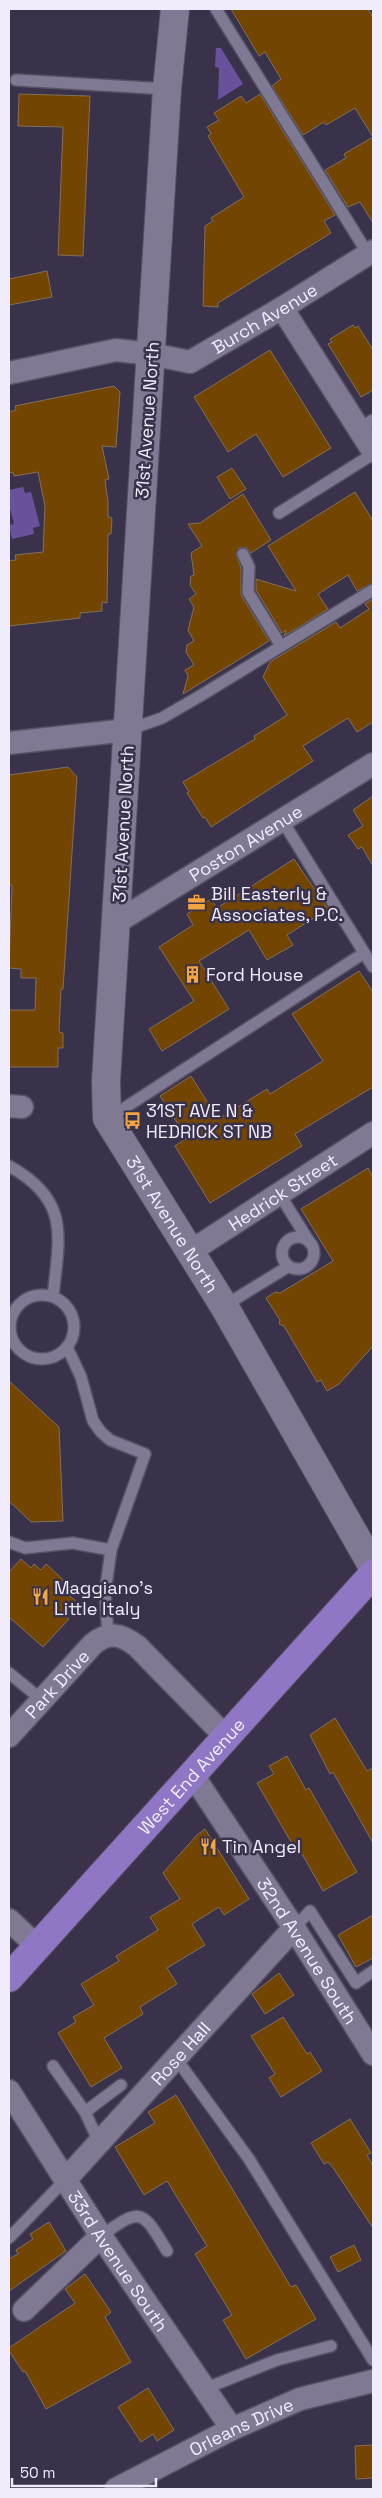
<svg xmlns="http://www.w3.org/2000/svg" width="382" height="2498" font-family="'Space Grotesk',sans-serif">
  <rect width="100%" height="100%" fill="#39324a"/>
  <path fill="#69519c" d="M216,48H221L243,84L218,100L219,68L215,67Z
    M23,487L25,493L31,492L40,526L33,528L34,534L12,539L9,525L14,524L9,505V490Z"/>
  <path fill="#724602" stroke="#836f59" d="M231,9H368L373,17V223L360,202L348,207L325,170L346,158L344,154L373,137L355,108L326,125L324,122L303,135L272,86L281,79L265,52L259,56Z
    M19,94L90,96L83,256L58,255L63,127L18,126Z
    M260,94L335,215L324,221L331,233L218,303V307L203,306L205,226L213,221L211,218L244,197L208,136L211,134L207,127L219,120L214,113L241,96L246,103Z
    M47,271L52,297L9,305V279Z
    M353,325L355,328L358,326L373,350V390L361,397L328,344L332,342L330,339Z
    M270,350L331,448L283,477L256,434L228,452L194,397Z
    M114,386L120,392L116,447L102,446L109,479L105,480L108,502V517L112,518L111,534H108L107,603L102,602V611L80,613V618L9,626V561L16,560L15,555L43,552L45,506L38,472L14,476L13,472L9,473V412L16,410L15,406Z
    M232,468L246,489L230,499L217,477Z
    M355,492L373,521V583L357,591L348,575L318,594L328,609L284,636L286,630L282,633L256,590V579L296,591L268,546Z
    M243,494L271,540L251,553L247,548L240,547L236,554L241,568V595L269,641L183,694L188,676L185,670L194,665L186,652L187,645L194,641L188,630L194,607L189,599L196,594L190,585L191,576L194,575L191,553L202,546L188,524L200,523Z
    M373,599V722L357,732L348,718L303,746L313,761L211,827L205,817L203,818L187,793L189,792L183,782L255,739L254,736L259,733L287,715L263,677L270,662L336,622L340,628L369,609L365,604Z
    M68,767L77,777L63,989H61L59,1032L63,1033V1048H58V1067H9V1010H35L36,978H21V969L9,968L12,885H9V775Z
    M373,796V866L362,847L358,849L348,835L363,826L353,810Z
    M294,859L328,909L287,935L293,945L267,960L249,930L199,961L229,1009L162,1051L149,1029L194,1001L159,947L193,925L187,914L211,899L217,908Z
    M359,971L373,992V1087L295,1134L302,1146L210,1203L175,1146L187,1138L160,1096L191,1076L218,1119L267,1089L270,1094L323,1061L292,1014Z
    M368,1168L373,1177V1346L339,1384L327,1391L321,1380L317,1382L284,1326L279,1324L280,1320L266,1298L275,1292L280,1293L333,1261L301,1209Z
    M9,1381L59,1427L63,1521L31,1522L9,1501Z
    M21,1559L31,1568L34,1564L41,1570L46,1564L69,1585L64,1591L78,1603L66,1617L69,1619L43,1647L9,1617V1572Z
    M335,1718L367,1771L373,1768V1843L333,1772L330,1774L310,1735Z
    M287,1756L306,1790L309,1788L357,1872L323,1891L301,1852L298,1854L257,1783L274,1774L269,1766Z
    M205,1829L249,1899L224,1915L219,1907L192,1924L205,1945L167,1968L177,1984L140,2007L143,2014L104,2038L122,2068L91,2087L58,2033L76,2022L73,2017L94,2005L81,1984L119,1961L116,1956L158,1930L150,1917L180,1899L163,1873L197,1835Z
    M373,1915V1958L356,1967L338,1935Z
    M279,1973L294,1995L265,2014L252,1994Z
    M283,2017L307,2054L310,2052L322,2071L281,2097L269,2078L275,2074L251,2036Z
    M176,2095L291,2287L296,2285L316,2319L246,2359L223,2320L232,2315L195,2254L207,2246L167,2181L144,2195L115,2147L155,2123L148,2112Z
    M350,2119L371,2153L367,2155L373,2166V2228L334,2169L328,2162L324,2164L311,2143Z
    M49,2222L66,2251L9,2291V2259L18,2254L16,2250L33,2239L30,2234Z
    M354,2245L361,2260L338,2272L330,2257Z
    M85,2274L111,2312L105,2317L131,2362L46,2409L25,2371L23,2372L9,2351V2348L75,2303L65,2289Z
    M148,2388L174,2430L157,2441L153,2434L141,2442L118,2407Z
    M373,2445V2478L356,2479L355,2446Z"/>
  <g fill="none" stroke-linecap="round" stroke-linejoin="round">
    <defs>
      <path id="service" d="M216,9L368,254
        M16,80L167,89
        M359,429L373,420
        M279,513L373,454
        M243,554L249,567L248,592L281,646
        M128,730L162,718L200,696L373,590
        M282,820L373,967
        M109,1118L364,953
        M9,1166C71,1200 59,1237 53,1297
        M280,1195L310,1243
        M282 1253a16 16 0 1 1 32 0a16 16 0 1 1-32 0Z
        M10 1327a32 32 0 1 1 64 0a32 32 0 1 1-64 0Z
        M224,1306L289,1266
        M67,1347L81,1377L93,1421L101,1432L110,1440L145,1454L111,1550L105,1593L108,1634
        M9,1542L25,1548L73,1543L111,1550
        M9,1673L42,1700
        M294,1928L310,1911L356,1983L373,1971
        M175,2057L249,2159L373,2360
        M53,2066L85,2112L99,2142
        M85,2112L121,2085
        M101,2236C141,2207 142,2209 167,2251
        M9,2238L66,2179
        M204,2389L277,2360L331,2346"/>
      <g id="minor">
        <path d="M282,308L373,451"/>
        <path id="s1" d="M9,373L116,350L151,354L190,362L282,308L373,251"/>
        <path d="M9,743L128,730"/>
        <path id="s2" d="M117,922L373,764"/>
        <path d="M9,1106L22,1107"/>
        <path id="s3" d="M191,1251L373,1133"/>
        <path id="s4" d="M9,1736L93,1644C109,1631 121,1634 137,1646L225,1736"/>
        <path id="s5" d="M192,1774L294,1928L373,2054"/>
        <path d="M9,1920L38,1947"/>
        <path id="s6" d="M9,2091L101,2236L232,2429"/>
        <path id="s7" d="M66,2179L294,1928"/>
        <path d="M24,2310L101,2236"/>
        <path id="s8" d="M116,2489L232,2429L300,2399L373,2381"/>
      </g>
      <g id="secondary">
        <path id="s9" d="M175,9L167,89L106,1081L107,1118L224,1306L373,1567"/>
      </g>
      <g id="primary">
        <path id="s10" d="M9,1978L373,1574"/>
      </g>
    </defs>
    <use href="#service" stroke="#565164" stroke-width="14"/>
    <use href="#minor" stroke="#565164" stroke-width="25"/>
    <use href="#secondary" stroke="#565164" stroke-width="30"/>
    <use href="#primary" stroke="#565164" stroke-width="30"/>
    <use href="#service" stroke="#807994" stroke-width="11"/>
    <use href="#minor" stroke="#807994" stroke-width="22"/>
    <use href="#secondary" stroke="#807994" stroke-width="28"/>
    <use href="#primary" stroke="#9077c5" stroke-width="28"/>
  </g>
  <defs>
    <symbol id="office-bare" viewBox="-9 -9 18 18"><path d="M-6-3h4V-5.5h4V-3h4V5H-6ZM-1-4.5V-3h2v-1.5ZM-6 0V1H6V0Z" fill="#f2a542" stroke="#39324a" stroke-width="2.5" paint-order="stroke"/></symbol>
    <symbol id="building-bare" viewBox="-9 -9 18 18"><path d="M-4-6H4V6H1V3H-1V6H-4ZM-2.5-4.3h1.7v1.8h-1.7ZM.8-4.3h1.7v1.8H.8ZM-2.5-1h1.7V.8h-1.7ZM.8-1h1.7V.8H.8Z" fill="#f2a542" stroke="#39324a" stroke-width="2.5" paint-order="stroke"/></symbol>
    <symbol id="bus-bare" viewBox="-9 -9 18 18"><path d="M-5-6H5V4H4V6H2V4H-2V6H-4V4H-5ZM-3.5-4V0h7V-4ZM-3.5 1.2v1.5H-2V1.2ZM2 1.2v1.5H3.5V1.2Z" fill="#f2a542" stroke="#39324a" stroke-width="2.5" paint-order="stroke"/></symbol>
    <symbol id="restaurant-bare" viewBox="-9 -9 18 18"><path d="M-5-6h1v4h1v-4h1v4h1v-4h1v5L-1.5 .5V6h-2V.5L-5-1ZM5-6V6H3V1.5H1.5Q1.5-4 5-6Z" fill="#f2a542" stroke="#39324a" stroke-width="2.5" paint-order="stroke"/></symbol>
  </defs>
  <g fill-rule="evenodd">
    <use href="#office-bare" x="184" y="890" width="25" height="25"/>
    <use href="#building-bare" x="180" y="962" width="25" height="25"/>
    <use href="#bus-bare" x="120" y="1108" width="25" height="25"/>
    <use href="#restaurant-bare" x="28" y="1584" width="25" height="25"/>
    <use href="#restaurant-bare" x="196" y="1834" width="25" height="25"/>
  </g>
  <g text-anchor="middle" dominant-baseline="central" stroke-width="5" stroke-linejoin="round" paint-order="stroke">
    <g font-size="18" fill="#f0ecfb" stroke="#39324a">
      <text stroke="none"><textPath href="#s1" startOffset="271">Burch Avenue</textPath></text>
      <text transform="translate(147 420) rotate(-86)">31st Avenue North</text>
      <text transform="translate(123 824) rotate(-87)">31st Avenue North</text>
      <text stroke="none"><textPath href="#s2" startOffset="151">Poston Avenue</textPath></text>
      <text stroke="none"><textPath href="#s3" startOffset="109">Hedrick Street</textPath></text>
      <text stroke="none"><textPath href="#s9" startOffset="1236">31st Avenue North</textPath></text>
      <text stroke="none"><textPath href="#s4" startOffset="71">Park Drive</textPath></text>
      <text stroke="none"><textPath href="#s10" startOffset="272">West End Avenue</textPath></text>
      <text stroke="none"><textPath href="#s5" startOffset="211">32nd Avenue South</textPath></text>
      <text stroke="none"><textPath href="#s7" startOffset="170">Rose Hall</textPath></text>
      <text stroke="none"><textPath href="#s6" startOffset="202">33rd Avenue South</textPath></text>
      <text stroke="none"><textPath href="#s8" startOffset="140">Orleans Drive</textPath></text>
    </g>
    <g font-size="18" fill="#f0ecfb" stroke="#39324a" text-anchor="start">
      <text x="211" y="893">Bill Easterly &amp;<tspan x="211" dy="21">Associates, P.C.</tspan></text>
      <text x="206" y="974">Ford House</text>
      <text x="146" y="1110">31ST AVE N &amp;<tspan x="146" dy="21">HEDRICK ST NB</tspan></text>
      <text x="54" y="1587">Maggiano's<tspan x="54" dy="21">Little Italy</tspan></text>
      <text x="222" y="1846">Tin Angel</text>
    </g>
  </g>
  <rect width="382" height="2498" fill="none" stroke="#f0ecfb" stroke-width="20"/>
  <path d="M12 2478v8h144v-8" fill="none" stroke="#f0ecfb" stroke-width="2.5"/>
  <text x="20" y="2478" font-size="15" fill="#f0ecfb" stroke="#39324a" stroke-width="4" paint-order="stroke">50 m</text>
</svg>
